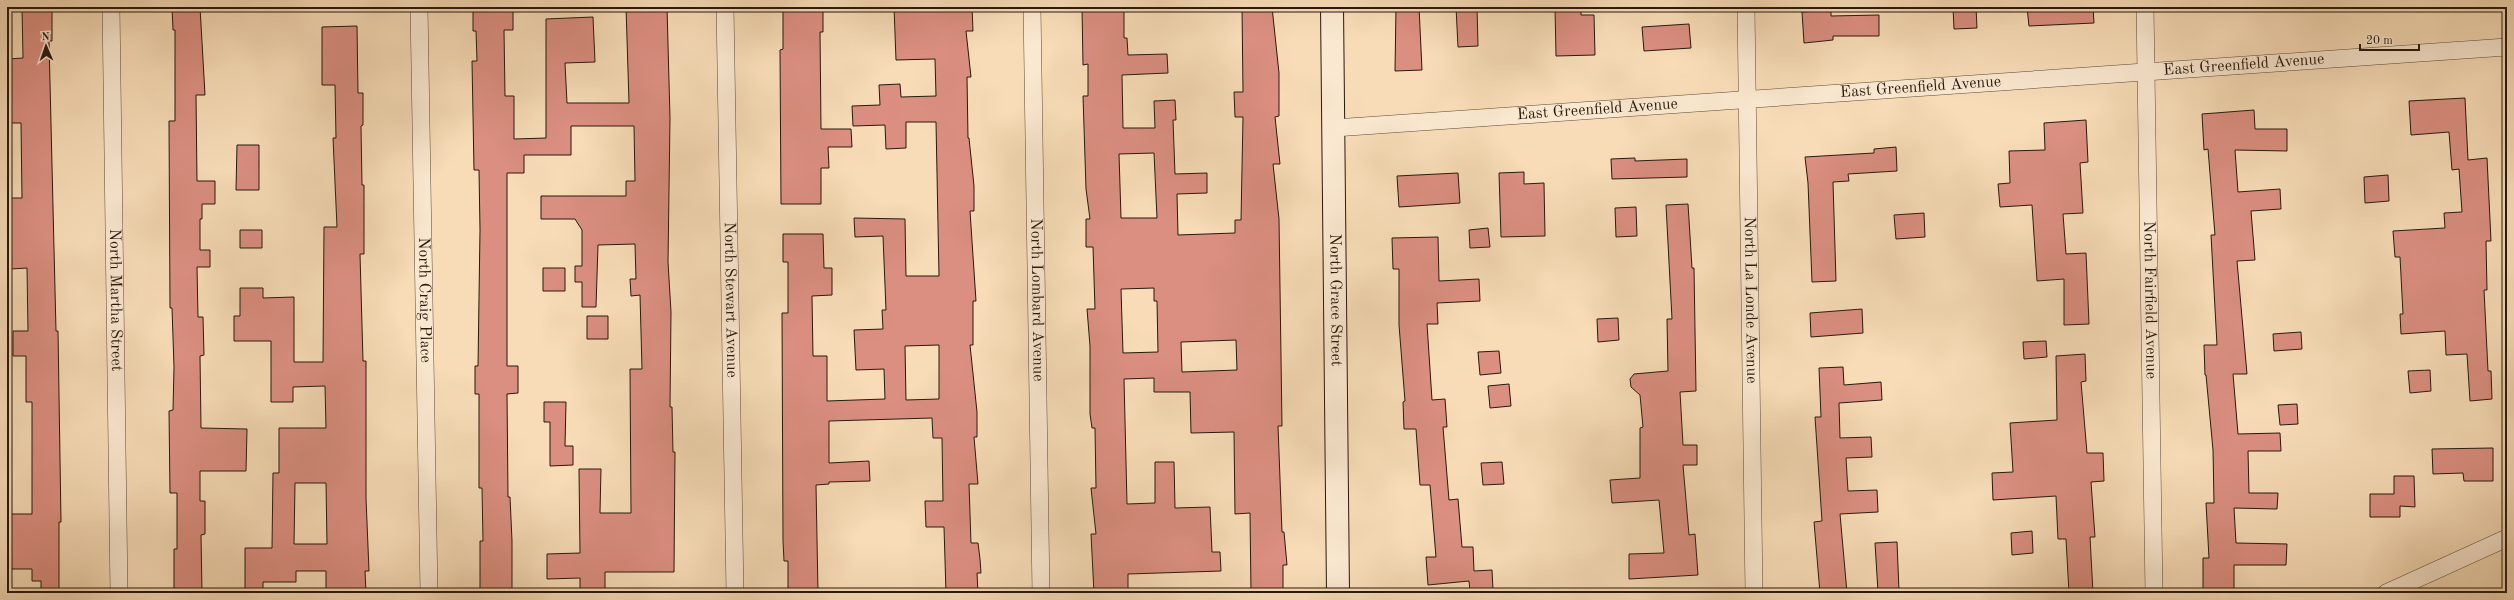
<svg xmlns="http://www.w3.org/2000/svg" width="2514" height="600" font-family="'Old Standard TT',serif">
  <rect width="100%" height="100%" fill="#f7dcb7"/>
  <filter id="stains"><feTurbulence type="fractalNoise" baseFrequency=".005" numOctaves="4"/><feColorMatrix values="0 0 0 0 .2 0 0 0 0 .09 0 0 0 0 .02 0 0 0 .5 -.17"/></filter>
  <radialGradient id="worn" r=".72"><stop offset=".6" stop-color="#630" stop-opacity="0"/><stop offset="1" stop-color="#630" stop-opacity=".3"/></radialGradient>
  <path fill="#db8f81" stroke="#28190c" fill-rule="evenodd" d="M22,7H52V41H49L56,331H58L61,522H59V593H41V581H32V569H7L9,514H32V402H26V356H13V331H28L27,268L11,269V198H22L21,123H8L7,59L23,58Z
    M172,7H200L205,95H196L197,181H215V204H202V219H200V250H210V267H197L198,317H203L204,355L200,356L201,428L247,429L246,471H200V501H205V534L201,535L202,593H174V549H177V493H170L169,411L173,410L174,367L172,308H170L169,121H175V30H173Z
    M473,7H513V30H504L505,96H514V139L546,138V19L593,17L595,62L565,63L567,103H629L626,7H667L670,118L668,262L671,312L670,407H672L673,452H675L674,572H605V593H580V578L547,579V554L580,553L579,469H601L600,513H631L630,369H642L640,295L631,296L630,279H636L635,244L598,245L596,307H582V282H575V266H582V230L575,219H541V196H626V181H635L634,126H571V155H524V173H507V366H518V393L507,394L508,497H510L512,541V593H480V541H483L482,488H479V394H475V366H478L480,230L479,170H474L472,61H477L476,31H473Z
    M783,7H823V32H820L821,129H851L852,147H828L829,168H821V204H781L780,50L783,49Z
    M894,7H972L973,31H966L971,77H967L968,138H969L974,186V211H970L976,301H973V345H970L977,412V437H974L978,484H969L971,543H978L980,559L981,573H977L978,593H946L944,527H926L925,501H943L942,438H933L932,418L829,421V463L869,461L870,481L829,482V484L816,485L818,593H788V561H784L783,541L782,313H788V262H783V234H823L824,268H832V295L812,296L813,356H827V401L885,399L884,369L856,370L854,330L883,329L882,310H886L883,236L855,237L854,218L905,219L906,276H939L936,122H906V148L886,149L885,125L853,126L852,106L880,105L879,85L900,84L901,97L936,96L935,59L896,60ZM939,345V399L906,400L905,346Z
    M1082,7H1124V38H1127L1128,55L1167,54L1168,73L1122,75L1123,128H1155L1154,101L1175,100L1176,120H1173L1175,174L1207,173V193L1177,194L1178,235L1235,233V220H1241L1243,117H1235L1234,92H1243L1242,7H1272L1279,73V116L1275,117L1280,164H1273L1279,219L1282,426H1278L1282,532H1284L1287,565H1283V593H1251L1250,513L1235,514L1234,432L1191,433L1190,392H1154V378L1124,379L1127,504L1155,503V462H1174L1175,508L1210,507L1212,552H1220L1221,571L1128,574V593H1094L1091,534H1096L1091,488H1096L1095,428H1092L1090,414V346L1087,309H1095L1093,247H1086V219H1090L1086,189L1083,96H1088V64L1083,65ZM1154,153L1157,218H1121L1119,154ZM1154,288V301H1157L1158,352L1123,353L1121,289ZM1236,340L1237,370L1182,372L1181,342Z
    M1396,7H1419L1422,70L1395,71Z
    M1456,7H1477L1478,46L1458,47Z
    M1555,7H1581V15H1594L1595,55L1556,56Z
    M1953,7H1976L1977,28L1954,29Z
    M2027,7H2093L2094,23L2029,26Z
    M1831,10V16L1879,15V36H1833V40L1804,43L1802,12Z
    M1689,24L1691,48L1644,51L1642,27Z
    M357,26L358,93H363V125L361,126L362,185H364V254H360L363,361H366V498L369,571H365L366,593H326V571H296V582H263V593H245V548H272L273,473H279V428H326L325,386L293,387V402H271V341H234V316H240V288H263V298L294,297V362H323L324,227H337L333,138H336L335,85H322V27ZM295,483H326L327,544H294Z
    M2465,98L2468,160L2487,158L2491,241H2486L2487,290H2484L2488,371H2491L2492,399L2470,401L2467,354L2446,355L2445,331L2401,334L2400,314H2403L2400,257H2395L2393,231L2445,228L2444,213L2462,212L2459,169L2452,170L2449,132L2411,135L2409,101Z
    M2254,110L2255,129H2287V151L2235,150L2238,192L2280,189L2281,209L2251,211L2255,260L2237,261L2247,374H2233L2238,434L2280,433L2281,451H2248L2249,493H2278L2277,509L2234,508L2236,543L2287,544L2286,565H2234V592L2203,593V558H2209L2206,503H2214L2213,450L2206,375H2205L2204,345H2217L2211,235H2215L2208,149L2204,150L2202,114Z
    M2086,120L2088,162L2080,163L2083,213L2063,214L2066,254L2086,253L2089,324L2064,325V279L2037,281L2032,205L2000,207L1998,184L2010,183L2009,151L2045,150L2044,123Z
    M237,145H259V190H236Z
    M1896,147L1897,171L1848,174L1849,181L1833,182L1836,281L1812,282L1808,183L1805,157L1874,153V149Z
    M1635,158V161L1687,159V177L1612,179L1611,159Z
    M1524,172V184L1544,183L1545,236L1501,237L1499,173Z
    M1458,173L1460,203L1399,207L1397,176Z
    M2388,175L2389,201L2365,203L2364,177Z
    M1688,204L1692,268H1694L1696,391L1680,392L1683,445H1697V465H1683L1689,535L1695,534L1698,575L1629,579V554L1664,553L1659,500L1612,503L1610,480L1640,478V428L1643,427L1640,395L1631,387L1630,379L1634,374L1668,371L1667,319H1672L1666,205Z
    M1636,207L1637,236L1616,237L1615,208Z
    M1924,213L1925,237L1896,239L1894,215Z
    M1488,228L1490,247L1470,248L1469,230Z
    M240,230H262V248H240Z
    M1438,237L1439,281L1479,279L1480,301L1437,303L1438,324H1427L1432,400L1445,399L1447,427H1443L1449,500L1458,499L1462,547H1473L1474,571L1492,570L1493,590L1470,591L1469,581L1428,585L1426,557H1436L1430,485H1420L1416,429H1404L1403,402L1405,401L1399,325V269H1393L1392,238Z
    M543,268H565V291H543Z
    M1862,309L1863,333L1811,337L1810,313Z
    M587,316H608V339H587Z
    M1618,318L1619,340L1598,342L1597,319Z
    M2301,332L2302,349L2274,351L2273,334Z
    M2046,341L2047,357L2024,359L2023,342Z
    M1499,351L1501,373L1480,375L1478,352Z
    M2085,354L2086,381L2081,382L2087,453H2103L2104,481L2091,482L2095,537H2090L2093,593H2069L2066,539H2058L2056,496L1993,500L1992,473L2013,472L2010,423L2057,420L2056,356Z
    M1843,367L1844,385L1881,382L1882,400L1839,403L1840,438L1871,437L1872,457L1846,458L1848,491L1877,490L1878,512L1840,514L1847,593H1820L1814,522L1822,521L1815,417H1821L1819,368Z
    M2430,370L2431,391L2410,393L2408,371Z
    M1509,384L1511,406L1490,408L1488,386Z
    M544,402H566L565,446H573V465L550,466V422H544Z
    M2297,404L2298,424L2280,425L2278,405Z
    M2493,448V481H2464L2463,473L2433,474L2432,449Z
    M1502,462L1504,484L1483,485L1481,463Z
    M2394,476H2414L2415,507L2400,506V517H2370V494H2394Z
    M2032,531L2033,553L2012,555L2011,533Z
    M1897,542L1899,591L1878,592L1875,543Z"/>
  <g fill="none" stroke-linecap="round" stroke-linejoin="round">
    <defs>
      <g id="street">
        <path id="s1" d="M111,7L119,593"/>
        <path id="s2" d="M419,7L429,593"/>
        <path id="s3" d="M725,7L735,593"/>
        <path id="s4" d="M1032,7L1041,593"/>
        <path id="s5" d="M1746,7L1754,593"/>
        <path id="s6" d="M2145,7L2154,593"/>
        <path id="s7" d="M1334,128L2507,47"/>
        <path d="M2386,593L2507,538"/>
      </g>
      <g id="secondary">
        <path id="s8" d="M1332,7L1338,593"/>
      </g>
    </defs>
    <use href="#street" stroke="#5c4a37" stroke-width="18"/>
    <use href="#secondary" stroke="#28190c" stroke-width="24"/>
    <use href="#street" stroke="#fae8d0" stroke-width="17"/>
    <use href="#secondary" stroke="#fae8d0" stroke-width="22"/>
  </g>
  <g text-anchor="middle" dominant-baseline="central" stroke-width="3.5" stroke-linejoin="round" paint-order="stroke">
    <g font-size="16" fill="#28190c" stroke="#fae8d0">
      <text stroke="none"><textPath href="#s7" startOffset="912">East Greenfield Avenue</textPath></text>
      <text stroke="none"><textPath href="#s7" startOffset="588">East Greenfield Avenue</textPath></text>
      <text stroke="none"><textPath href="#s7" startOffset="264">East Greenfield Avenue</textPath></text>
      <text stroke="none"><textPath href="#s1" startOffset="293">North Martha Street</textPath></text>
      <text stroke="none"><textPath href="#s2" startOffset="293">North Craig Place</textPath></text>
      <text stroke="none"><textPath href="#s3" startOffset="293">North Stewart Avenue</textPath></text>
      <text stroke="none"><textPath href="#s4" startOffset="293">North Lombard Avenue</textPath></text>
      <text stroke="none"><textPath href="#s8" startOffset="293">North Grace Street</textPath></text>
      <text stroke="none"><textPath href="#s5" startOffset="293">North La Londe Avenue</textPath></text>
      <text stroke="none"><textPath href="#s6" startOffset="293">North Fairfield Avenue</textPath></text>
    </g>
  </g>
  <rect width="2514" height="600" fill="none" stroke="#f7dcb7" stroke-width="24"/>
  <rect x="8" y="8" width="2498" height="584" fill="none" stroke="#28190c" stroke-width="2"/>
  <rect x="12" y="12" width="2490" height="576" fill="none" stroke="#28190c"/>
  <g transform="translate(46 46) rotate(358)" stroke="#fae8d0" stroke-width="3" paint-order="stroke">
  <path d="M0-3L7 15L0 10L-7 15Z" fill="#28190c"/>
  <text y="-6" font-size="11" font-weight="bold" text-anchor="middle" fill="#28190c">N</text>
  </g>
  <path d="M2360 44v6h59v-6" fill="none" stroke="#28190c" stroke-width="2"/>
  <text x="2366" y="44" font-size="12" fill="#28190c" stroke="#fae8d0" stroke-width="3" paint-order="stroke">20 m</text>
  <rect width="100%" height="100%" filter="url(#stains)"/>
  <rect width="100%" height="100%" fill="url(#worn)"/>
</svg>
